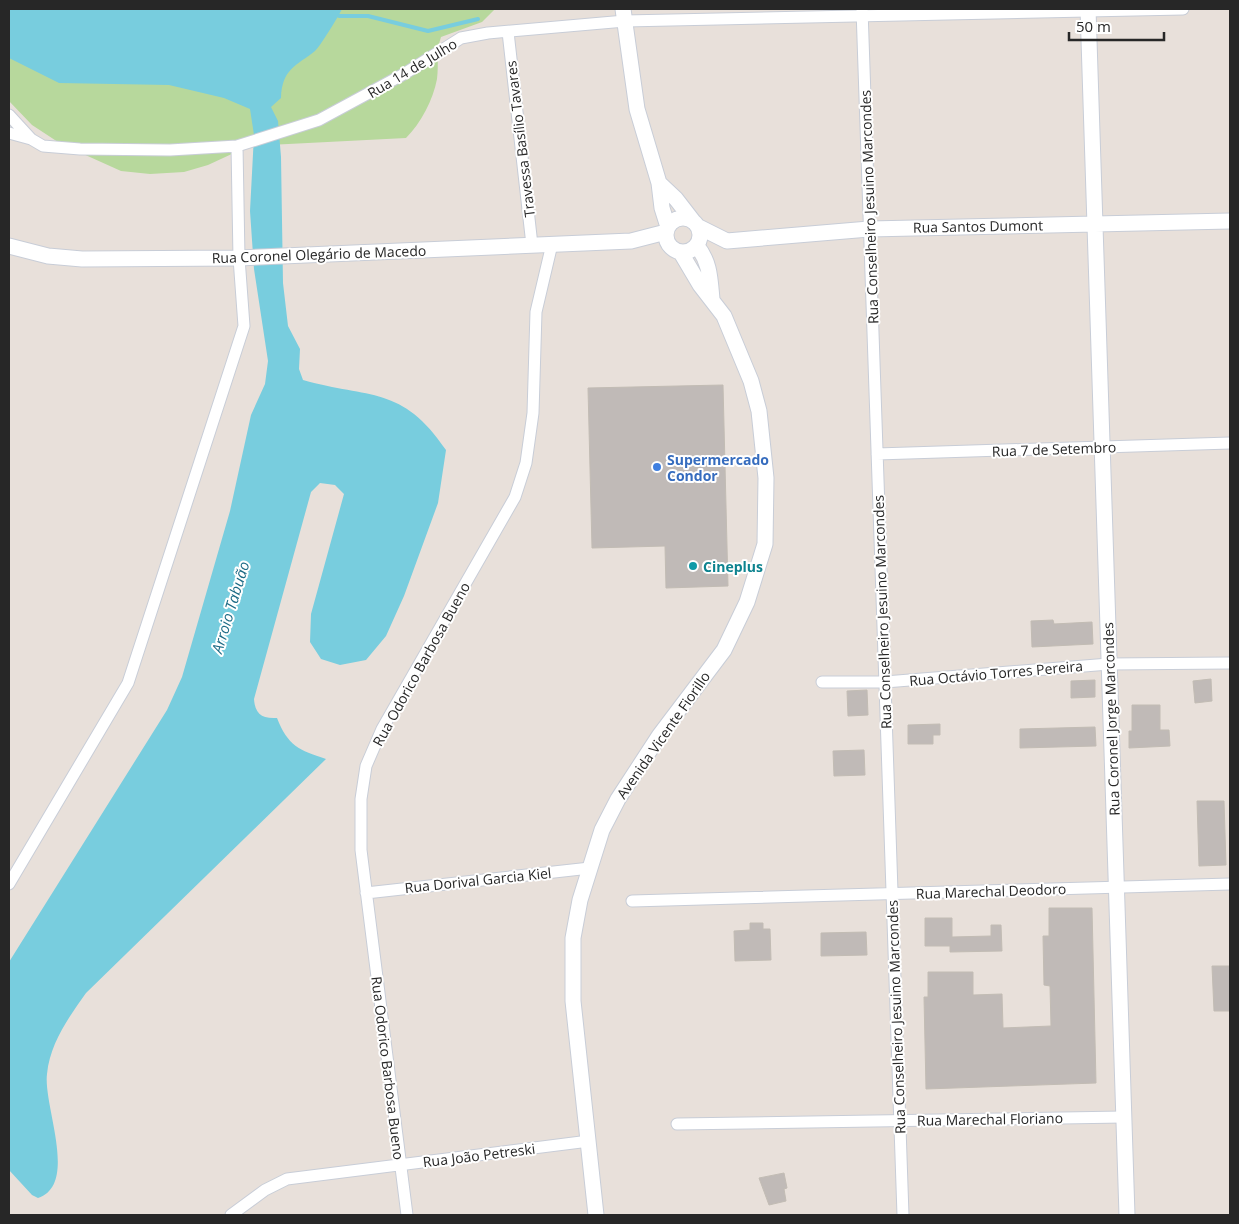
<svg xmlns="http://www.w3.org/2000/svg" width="1239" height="1224" font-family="'Open Sans',sans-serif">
  <rect width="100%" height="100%" fill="#e8e0da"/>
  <path fill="#b7d89c" d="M9,9H495L482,22L441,37C436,51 439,64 437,79C433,100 421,123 406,138L249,146L208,165L184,172L150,174L121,171L61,144L32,125L9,101Z"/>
  <path fill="#78cdde" d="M9,9H342C340,14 319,48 315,51C296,66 282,69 281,98L271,107L278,121L281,157L283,283L288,326L300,349L299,369L303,380C370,399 402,385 446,450L438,503L404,596L386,636L366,660L340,665L321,659L310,642L311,614L344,494L335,485L320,483L311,492L254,699C255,714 262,719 277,718C288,746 299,750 326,759L86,993C69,1017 50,1043 47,1074C43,1106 79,1184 38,1198L32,1195L9,1170V962L167,710L182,677L230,511L251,415L265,384L268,361L254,269L250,211L254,135L250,109L224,98L169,85L59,83L9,58Z"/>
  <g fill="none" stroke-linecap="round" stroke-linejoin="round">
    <path stroke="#78cdde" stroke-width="4" d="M339,16H368L428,31L478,19"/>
  </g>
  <path fill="#c0bab7" stroke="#c2bcb4" d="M723,385L728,586L666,588L665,546L592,548L588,388Z
    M1053,620L1054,624L1092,622L1093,644L1032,647L1031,621Z
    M1211,679L1212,701L1195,703L1193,681Z
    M1095,680V697L1071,698V681Z
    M867,690L868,715L848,716L847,691Z
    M1132,705H1160V730H1169L1170,746L1129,748V731H1132Z
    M940,724V735H933V744H908V725Z
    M1095,727L1096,746L1020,748V729Z
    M864,750L865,775L834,776L833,751Z
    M1197,801H1224L1226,865L1199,866Z
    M1049,908H1092L1096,1083L926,1089L924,997H928V972H973V995L1002,994L1003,1028L1051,1026L1050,986L1044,985L1043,936H1049Z
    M925,918H952V937L991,936V925H1001L1002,951L950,952V946H925Z
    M750,923H763V929H770L771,960L735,961L734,931L750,930Z
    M866,932L867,955L821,956V933Z
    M1212,966H1230V1011H1214Z
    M784,1173L787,1188L784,1189L786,1201L769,1205L759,1178Z"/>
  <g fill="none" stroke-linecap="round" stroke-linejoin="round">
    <defs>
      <path id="street" d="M862,9L903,1215
        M508,32L532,245
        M9,115L31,139L43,146L80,149L170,150L237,146L239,258L244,326L128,683L9,884
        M9,133L31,139
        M237,146L319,120L404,74L461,38L488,33L625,21L1183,9
        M877,454L1230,443
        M822,682H885L1109,664L1230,663
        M366,893L590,868
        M632,901L1230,884
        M677,1124L1123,1117
        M231,1215L265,1190L287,1179L589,1141
        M407,1215L361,850V799L366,766L382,729L515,497L526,463L533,413L536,312L552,244"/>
      <path id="secondary" d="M623,9L637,109L659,183L662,208L668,227
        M1088,9L1127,1215
        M659,183L676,199L693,221
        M666 235a17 17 0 1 1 34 0a17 17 0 1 1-34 0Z
        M699,227L727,241
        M727,241L869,229L1230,221
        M9,246L48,256L82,259L239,258L631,241L666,232
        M697,246C710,262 710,278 712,299
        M596,1215L573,1001V938L580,900L602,830L618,799L659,736L724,650L747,602L765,544L766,478L759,411L751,381L724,316L700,285L681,253"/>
    </defs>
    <use href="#street" stroke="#c8cdd7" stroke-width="13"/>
    <use href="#secondary" stroke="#c8cdd7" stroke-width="17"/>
    <use href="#street" stroke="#fff" stroke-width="11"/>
    <use href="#secondary" stroke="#fff" stroke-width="15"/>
  </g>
  <circle fill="#3f7fe0" stroke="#fff" stroke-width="2" cx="657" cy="467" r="5"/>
  <circle fill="#0f9aa8" stroke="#fff" stroke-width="2" cx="693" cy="566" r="5"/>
  <g text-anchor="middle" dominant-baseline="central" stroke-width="4" stroke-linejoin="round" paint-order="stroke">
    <g font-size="14" fill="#272727" stroke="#fff">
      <text transform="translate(412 68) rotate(-31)">Rua 14 de Julho</text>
      <text transform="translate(520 139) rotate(-97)">Travessa Basílio Tavares</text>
      <text transform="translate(869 207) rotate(-92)">Rua Conselheiro Jesuino Marcondes</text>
      <text transform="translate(978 226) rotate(-1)">Rua Santos Dumont</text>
      <text transform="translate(319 254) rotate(-2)">Rua Coronel Olegário de Macedo</text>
      <text transform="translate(1054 449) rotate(-2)">Rua 7 de Setembro</text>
      <text transform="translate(882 612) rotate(-92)">Rua Conselheiro Jesuino Marcondes</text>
      <text transform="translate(421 664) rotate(-61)">Rua Odorico Barbosa Bueno</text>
      <text transform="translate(996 673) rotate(-5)">Rua Octávio Torres Pereira</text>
      <text transform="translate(1111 719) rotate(-92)">Rua Coronel Jorge Marcondes</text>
      <text transform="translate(663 735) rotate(-55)">Avenida Vicente Fiorillo</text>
      <text transform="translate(478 880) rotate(-6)">Rua Dorival Garcia Kiel</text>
      <text transform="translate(991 891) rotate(-2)">Rua Marechal Deodoro</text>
      <text transform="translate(896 1017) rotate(-92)">Rua Conselheiro Jesuino Marcondes</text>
      <text transform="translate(388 1068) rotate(83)">Rua Odorico Barbosa Bueno</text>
      <text transform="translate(990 1119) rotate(-1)">Rua Marechal Floriano</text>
      <text transform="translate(479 1155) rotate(-7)">Rua João Petreski</text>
    </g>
    <g font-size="14" font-weight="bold" fill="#366cbe" stroke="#fff" text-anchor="start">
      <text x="667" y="459">Supermercado<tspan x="667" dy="16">Condor</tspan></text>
    </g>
    <g font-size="14" font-weight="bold" fill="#0d838f" stroke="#fff" text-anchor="start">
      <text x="703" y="566">Cineplus</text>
    </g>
    <g font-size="15" font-style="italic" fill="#1d6b85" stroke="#fff">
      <text transform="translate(230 607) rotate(-73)">Arroio Tabuão</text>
    </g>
  </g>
  <rect width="1239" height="1224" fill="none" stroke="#272727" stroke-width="20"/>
  <path d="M1069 32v8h95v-8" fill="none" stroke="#272727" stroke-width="2.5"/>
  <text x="1076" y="32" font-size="15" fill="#272727" stroke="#ffffff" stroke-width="4" paint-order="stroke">50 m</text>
</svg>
